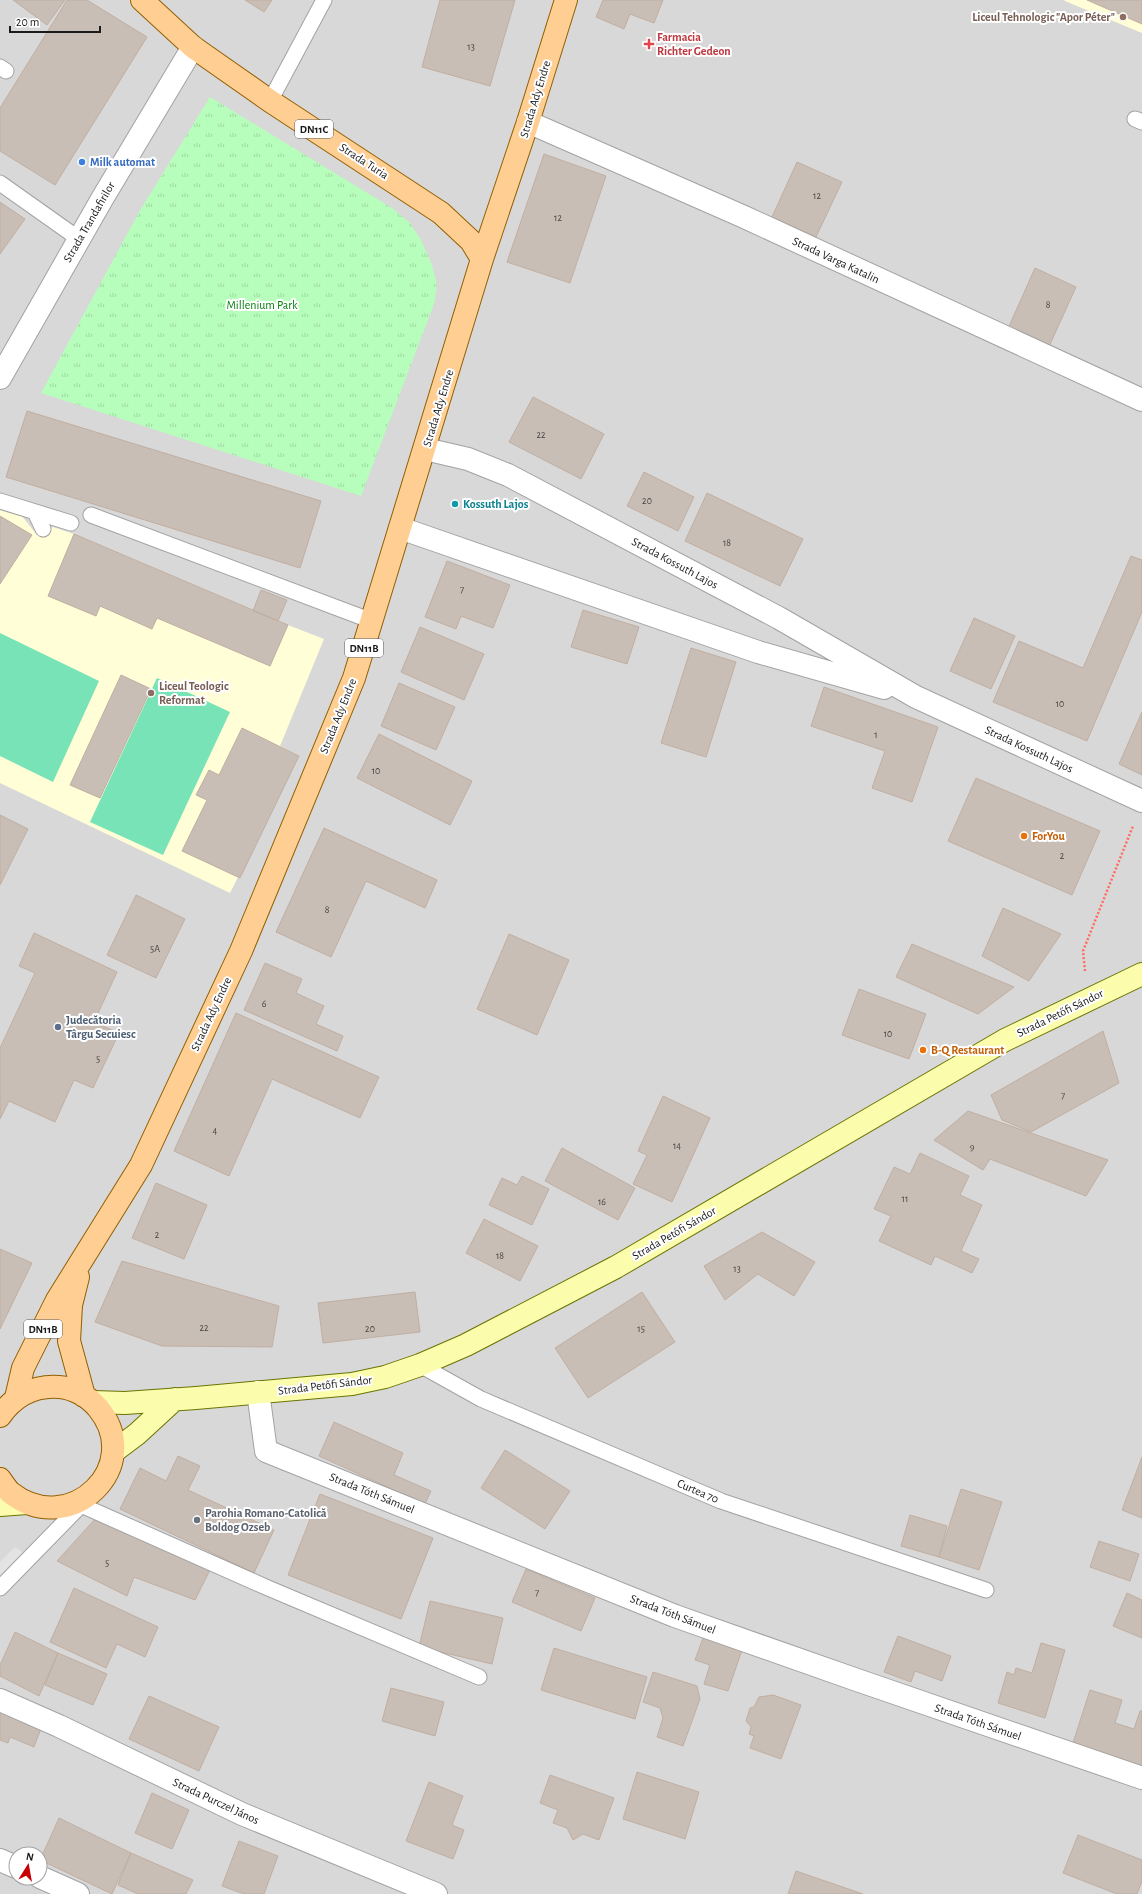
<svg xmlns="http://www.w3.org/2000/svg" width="1142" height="1894" font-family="'Alegreya Sans',sans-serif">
  <defs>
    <pattern id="park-tufts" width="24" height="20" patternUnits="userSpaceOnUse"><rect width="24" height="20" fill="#b7fdbb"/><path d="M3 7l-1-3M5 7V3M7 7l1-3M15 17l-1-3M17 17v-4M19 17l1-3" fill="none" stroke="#9dd8a0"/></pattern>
  </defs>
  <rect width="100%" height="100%" fill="#ede8df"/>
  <path fill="#d9d8d8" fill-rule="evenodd" d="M0,0H1142V1894H0ZM16,1854H40V1878H16Z"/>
  <path fill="#fffed7" d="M1064,0H1142V33L1065,1Z
    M0,506L21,515L37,535L53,527L74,534L288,625L324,639L280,746L299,756L230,893L0,783Z"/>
  <path fill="url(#park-tufts)" d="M210,97L392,208L410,223L421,240L432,265L437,285L434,304L361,496L41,393L139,212Z"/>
  <path fill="#77e3b7" d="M0,633L99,681L53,782L0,756Z
    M157,678L230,712L163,855L90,822Z"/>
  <path fill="#e3e3e3" d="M15,1547L31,1558L0,1589V1562Z"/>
  <path fill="#c9beb5" stroke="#c0aea1" d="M13,0H65L47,25Z
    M67,0H87L147,37L55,185L0,151V108Z
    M245,0H272L264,12Z
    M440,0H515L490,86L422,67Z
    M603,0H663L654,23L630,14L624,29L596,17Z
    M1087,0H1142V24Z
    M544,154L606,176L570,283L507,262Z
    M797,162L842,182L816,237L772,217Z
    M0,202L25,219L0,254Z
    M1035,268L1076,287L1047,351L1006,333Z
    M533,397L604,434L581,479L509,442Z
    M27,411L321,501L300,568L6,477Z
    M644,472L694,497L678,531L627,506Z
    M707,493L803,539L780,586L685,541Z
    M0,516L32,535L0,584Z
    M74,534L288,625L270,666L157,618L152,629L100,606L96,616L48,596Z
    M1131,556L1142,560V612L1087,741L993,702L1019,641L1083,668Z
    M447,561L510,585L493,628L461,616L456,629L425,617Z
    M261,590L287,600L278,621L253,611Z
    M583,610L639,627L627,664L571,647Z
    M974,618L1015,636L991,689L950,671Z
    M420,627L484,654L464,700L401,672Z
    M691,648L736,662L706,757L661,743Z
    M121,675L151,689L100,798L70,785Z
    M399,683L455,707L436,750L381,726Z
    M824,687L938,727L912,802L872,788L885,751L811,726Z
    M1142,712V775L1119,764Z
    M242,728L299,756L240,878L182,851L207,800L196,795L209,770L219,775Z
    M379,734L472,781L450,825L357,778Z
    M976,778L1100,831L1072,895L948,841Z
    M0,815L28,829L0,885Z
    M324,828L437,880L425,908L366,881L331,957L276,932Z
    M136,895L185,919L156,978L107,955Z
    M1003,908L1061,934L1029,981L982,956Z
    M34,933L117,972L94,1022L119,1033L93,1088L74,1080L55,1122L9,1101L0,1119V1048L35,973L19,966Z
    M509,934L569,960L537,1035L477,1009Z
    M912,944L1014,987L978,1014L896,977Z
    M265,963L302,979L296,993L324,1006L316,1024L343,1036L337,1051L244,1010Z
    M859,989L926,1014L909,1059L842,1035Z
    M236,1013L379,1077L360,1118L272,1079L229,1176L174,1151Z
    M1103,1031L1119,1083L1031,1132L1002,1120L991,1095Z
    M663,1096L710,1118L672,1202L633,1184L647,1155L638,1151Z
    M968,1111L1108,1160L1086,1196L990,1159L983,1170L934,1140Z
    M562,1148L635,1188L618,1220L545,1181Z
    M920,1153L969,1176L960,1195L982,1205L961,1251L979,1259L972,1273L935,1256L931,1265L879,1241L891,1216L874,1209L894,1167L910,1174Z
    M522,1176L549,1189L532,1225L489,1205L502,1178L517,1185Z
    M156,1183L207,1205L184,1259L132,1238Z
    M484,1219L538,1246L520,1281L466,1253Z
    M762,1232L815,1262L794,1296L758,1274L725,1300L704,1266Z
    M0,1249L32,1263L0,1329Z
    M122,1261L279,1306L272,1347L162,1346L95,1322Z
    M415,1292L420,1332L323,1343L318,1303Z
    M642,1292L675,1342L588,1398L555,1348Z
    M334,1422L403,1453L394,1475L431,1491L425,1504L319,1456Z
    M505,1450L570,1491L545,1529L481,1488Z
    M178,1456L200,1466L188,1490L274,1530L254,1573L120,1509L140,1468L166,1481Z
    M1142,1457V1518L1122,1510Z
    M961,1489L1002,1502L979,1570L939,1557Z
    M320,1494L433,1538L401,1619L288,1575Z
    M910,1515L947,1526L939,1557L901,1546Z
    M96,1518L211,1568L195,1600L134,1577L127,1596L57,1561Z
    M1099,1541L1139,1554L1130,1581L1090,1567Z
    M526,1569L595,1598L581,1631L512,1602Z
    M74,1588L158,1627L145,1657L117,1644L106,1668L50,1642Z
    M1127,1593L1142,1600V1638L1113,1626Z
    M430,1601L503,1618L492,1664L419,1647Z
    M15,1632L58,1653L39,1696L0,1676V1665Z
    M898,1636L951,1656L942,1681L915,1671L911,1682L884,1672Z
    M703,1638L742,1650L728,1691L704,1684L710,1665L695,1660Z
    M1041,1643L1065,1650L1045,1718L998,1703L1007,1672L1014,1675L1016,1668L1032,1673Z
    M554,1648L647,1677L635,1719L541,1690Z
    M58,1653L107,1674L93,1705L45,1685Z
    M653,1672L697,1686L700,1699L683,1746L657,1737L663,1718L660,1708L643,1702Z
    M391,1688L444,1702L435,1736L382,1721Z
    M1090,1690L1122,1700L1115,1723L1134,1729L1140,1711H1142V1772L1071,1749Z
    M773,1695L801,1705L781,1759L750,1748L754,1736L749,1734L751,1727L746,1721L750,1708L754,1707L759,1697Z
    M149,1696L219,1727L199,1771L129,1739Z
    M0,1709L42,1726L34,1747L10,1737L8,1743L0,1740Z
    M637,1772L699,1792L685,1839L623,1819Z
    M550,1775L614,1798L599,1840L583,1834L573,1840L567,1828L553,1823L558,1810L540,1803Z
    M429,1782L463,1796L452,1825L464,1830L453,1859L406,1841Z
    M152,1793L189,1810L172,1849L135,1833Z
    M59,1818L131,1853L112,1894L40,1860Z
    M1078,1835L1142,1860V1881L1137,1894H1117L1063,1873Z
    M239,1841L278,1856L264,1894H244L222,1886Z
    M131,1853L193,1880L186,1894H138L118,1885Z
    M796,1871L863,1894H788Z"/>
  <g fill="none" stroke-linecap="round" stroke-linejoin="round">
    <defs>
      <path id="service" d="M0,67L6,71
        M270,101L324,0
        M1135,119L1142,122
        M0,183L79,239
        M0,501L71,523
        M35,512L43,529
        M91,515L372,621
        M420,1365L481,1399L721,1501L986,1590
        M81,1505L268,1588L479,1677
        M0,1588L86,1500"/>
      <path id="minor" d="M528,122L742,216L1142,400
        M0,378L102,199L193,47
        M258,1392L266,1451L675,1616L857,1680L1142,1778
        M0,1700L59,1726L242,1814L436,1894
        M0,1860L16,1867
        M40,1877L78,1894"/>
      <path id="tertiary" d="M425,449L468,459L508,475L779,618L916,697L1142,801
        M400,528L758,652L884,688"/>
      <path id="secondary" d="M93,1402L125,1403L196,1398L352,1384L385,1377L420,1365L466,1345L616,1267L1005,1040L1142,974
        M113,1452L137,1434L175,1399
        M0,1505L27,1503"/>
      <path id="primary" d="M142,0L193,47L270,101L441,213L471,241L482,259
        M78,1277L71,1305L69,1341L84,1396
        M16,1398L23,1368L57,1300L141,1165L241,951L354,678L482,259L528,122L566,0
        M0,1416C14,1396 34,1385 59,1387C74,1388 89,1397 98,1408C146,1466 70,1539 11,1493C7,1490 3,1483 0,1479"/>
    </defs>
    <use href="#service" stroke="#a2a2a2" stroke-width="17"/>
    <use href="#minor" stroke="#a2a2a2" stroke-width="24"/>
    <use href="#tertiary" stroke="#a2a2a2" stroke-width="24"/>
    <use href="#secondary" stroke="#697400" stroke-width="24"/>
    <use href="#primary" stroke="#925f00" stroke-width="24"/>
    <path stroke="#ff6c5f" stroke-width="2.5" stroke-dasharray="2 2" stroke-linecap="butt" d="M1085,971L1083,951L1133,826"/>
    <use href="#service" stroke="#fff" stroke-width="15"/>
    <use href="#minor" stroke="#fff" stroke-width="22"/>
    <use href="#tertiary" stroke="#fff" stroke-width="22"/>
    <use href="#secondary" stroke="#fbfdad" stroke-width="22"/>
    <use href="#primary" stroke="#ffce93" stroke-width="22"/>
  </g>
  <g fill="#8d6e63" stroke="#fff" stroke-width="1.5">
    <circle cx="1123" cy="17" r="4"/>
    <circle cx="151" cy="693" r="4"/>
  </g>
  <path fill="#e0444e" stroke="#fff" stroke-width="1.5" d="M647 38h4v4h4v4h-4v4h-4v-4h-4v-4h4z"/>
  <circle fill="#3f7fe0" stroke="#fff" stroke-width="1.5" cx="82" cy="162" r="4"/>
  <circle fill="#0f9aa8" stroke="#fff" stroke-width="1.5" cx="455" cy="504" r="4"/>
  <g fill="#e8710a" stroke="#fff" stroke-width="1.5">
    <circle cx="1024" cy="836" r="4"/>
    <circle cx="923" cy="1050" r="4"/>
  </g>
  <circle fill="#5c6f8a" stroke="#fff" stroke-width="1.5" cx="58" cy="1027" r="4"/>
  <circle fill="#6b7280" stroke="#fff" stroke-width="1.5" cx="197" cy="1520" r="4"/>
  <g text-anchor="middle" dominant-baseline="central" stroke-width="4" stroke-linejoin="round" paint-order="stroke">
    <g font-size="10" fill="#464442">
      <text x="471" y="47">13</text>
      <text x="817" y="196">12</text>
      <text x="558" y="218">12</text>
      <text x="1048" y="305">8</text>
      <text x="541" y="435">22</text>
      <text x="647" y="501">20</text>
      <text x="727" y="543">18</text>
      <text x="462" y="590">7</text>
      <text x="1060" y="704">10</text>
      <text x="876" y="735">1</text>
      <text x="376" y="771">10</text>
      <text x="1062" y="856">2</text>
      <text x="327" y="910">8</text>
      <text x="155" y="949">5A</text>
      <text x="264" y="1004">6</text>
      <text x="888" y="1034">10</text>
      <text x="98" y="1059">5</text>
      <text x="1063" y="1096">7</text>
      <text x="215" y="1131">4</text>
      <text x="677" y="1146">14</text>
      <text x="972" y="1147">9</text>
      <text x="905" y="1199">11</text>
      <text x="602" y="1202">16</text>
      <text x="157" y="1235">2</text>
      <text x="500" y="1256">18</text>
      <text x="737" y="1269">13</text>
      <text x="204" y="1328">22</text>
      <text x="370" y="1329">20</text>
      <text x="641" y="1329">15</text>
      <text x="107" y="1563">5</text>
      <text x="537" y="1593">7</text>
    </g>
    <g fill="#fff" stroke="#5f5f5f" stroke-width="1">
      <rect x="295" y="120" width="38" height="18" rx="3"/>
      <rect x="345" y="639" width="38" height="18" rx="3"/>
      <rect x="24" y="1320" width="38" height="18" rx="3"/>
    </g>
    <g font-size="11" font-weight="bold" fill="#1b1b1b">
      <text x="314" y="129">DN11C</text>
      <text x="364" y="648">DN11B</text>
      <text x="43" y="1329">DN11B</text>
    </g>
    <g font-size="12" font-weight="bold" fill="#785e54" stroke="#fff" text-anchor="end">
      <text x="1115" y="17">Liceul Tehnologic "Apor Péter"</text>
      <text x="159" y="686" text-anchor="start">Liceul Teologic<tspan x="159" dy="14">Reformat</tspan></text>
    </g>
    <g font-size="12" font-weight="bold" fill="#be3a42" stroke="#fff" text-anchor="start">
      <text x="657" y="37">Farmacia<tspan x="657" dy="14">Richter Gedeon</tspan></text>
    </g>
    <g font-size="12" fill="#1b1b1b" stroke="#fff">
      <text transform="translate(535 99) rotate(-73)">Strada Ady Endre</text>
      <text transform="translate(364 161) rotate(33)">Strada Turia</text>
      <text transform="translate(89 222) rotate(-60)">Strada Trandafirilor</text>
      <text transform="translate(836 260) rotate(25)">Strada Varga Katalin</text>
      <text transform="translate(438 408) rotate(-73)">Strada Ady Endre</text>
      <text transform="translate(675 563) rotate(28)">Strada Kossuth Lajos</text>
      <text transform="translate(338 716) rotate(-68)">Strada Ady Endre</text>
      <text transform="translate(1029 749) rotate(25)">Strada Kossuth Lajos</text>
      <text transform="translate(1060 1013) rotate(-26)">Strada Petőfi Sándor</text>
      <text transform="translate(211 1014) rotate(-65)">Strada Ady Endre</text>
      <text transform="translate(674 1233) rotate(-30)">Strada Petőfi Sándor</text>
      <text transform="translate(325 1385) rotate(-7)">Strada Petőfi Sándor</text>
      <text transform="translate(698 1491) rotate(23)">Curtea 70</text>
      <text transform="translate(372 1493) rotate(22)">Strada Tóth Sámuel</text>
      <text transform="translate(673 1614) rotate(21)">Strada Tóth Sámuel</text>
      <text transform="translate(978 1722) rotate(19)">Strada Tóth Sámuel</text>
      <text transform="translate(216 1801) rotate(25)">Strada Purczel János</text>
    </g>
    <g font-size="12" font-weight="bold" fill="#366cbe" stroke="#fff" text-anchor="start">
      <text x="90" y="162">Milk automat</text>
    </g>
    <g font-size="12" fill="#047e0c" stroke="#fff">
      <text x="262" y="305">Millenium Park</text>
    </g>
    <g font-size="12" font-weight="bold" fill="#0d838f" stroke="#fff" text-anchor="start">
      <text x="463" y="504">Kossuth Lajos</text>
    </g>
    <g font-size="12" font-weight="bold" fill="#c56008" stroke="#fff" text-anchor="start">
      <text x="1032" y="836">ForYou</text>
      <text x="931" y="1050">B-Q Restaurant</text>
    </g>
    <g font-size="12" font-weight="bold" fill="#4e5e75" stroke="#fff" text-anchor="start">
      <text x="66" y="1020">Judecătoria<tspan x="66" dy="14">Târgu Secuiesc</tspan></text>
    </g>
    <g font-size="12" font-weight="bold" fill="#5b616d" stroke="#fff" text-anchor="start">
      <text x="205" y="1513">Parohia Romano-Catolică<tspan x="205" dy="14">Boldog Ozseb</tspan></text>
    </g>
  </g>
  <g transform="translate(28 1866) rotate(11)"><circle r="19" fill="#ffffff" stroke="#a4a4a4"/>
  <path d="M0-3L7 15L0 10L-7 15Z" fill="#c60004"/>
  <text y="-6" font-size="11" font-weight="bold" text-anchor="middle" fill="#1b1b1b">N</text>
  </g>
  <path d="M10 26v6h90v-6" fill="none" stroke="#1b1b1b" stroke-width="2"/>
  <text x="16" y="26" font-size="12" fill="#1b1b1b" stroke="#ffffff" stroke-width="3" paint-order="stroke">20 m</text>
</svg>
